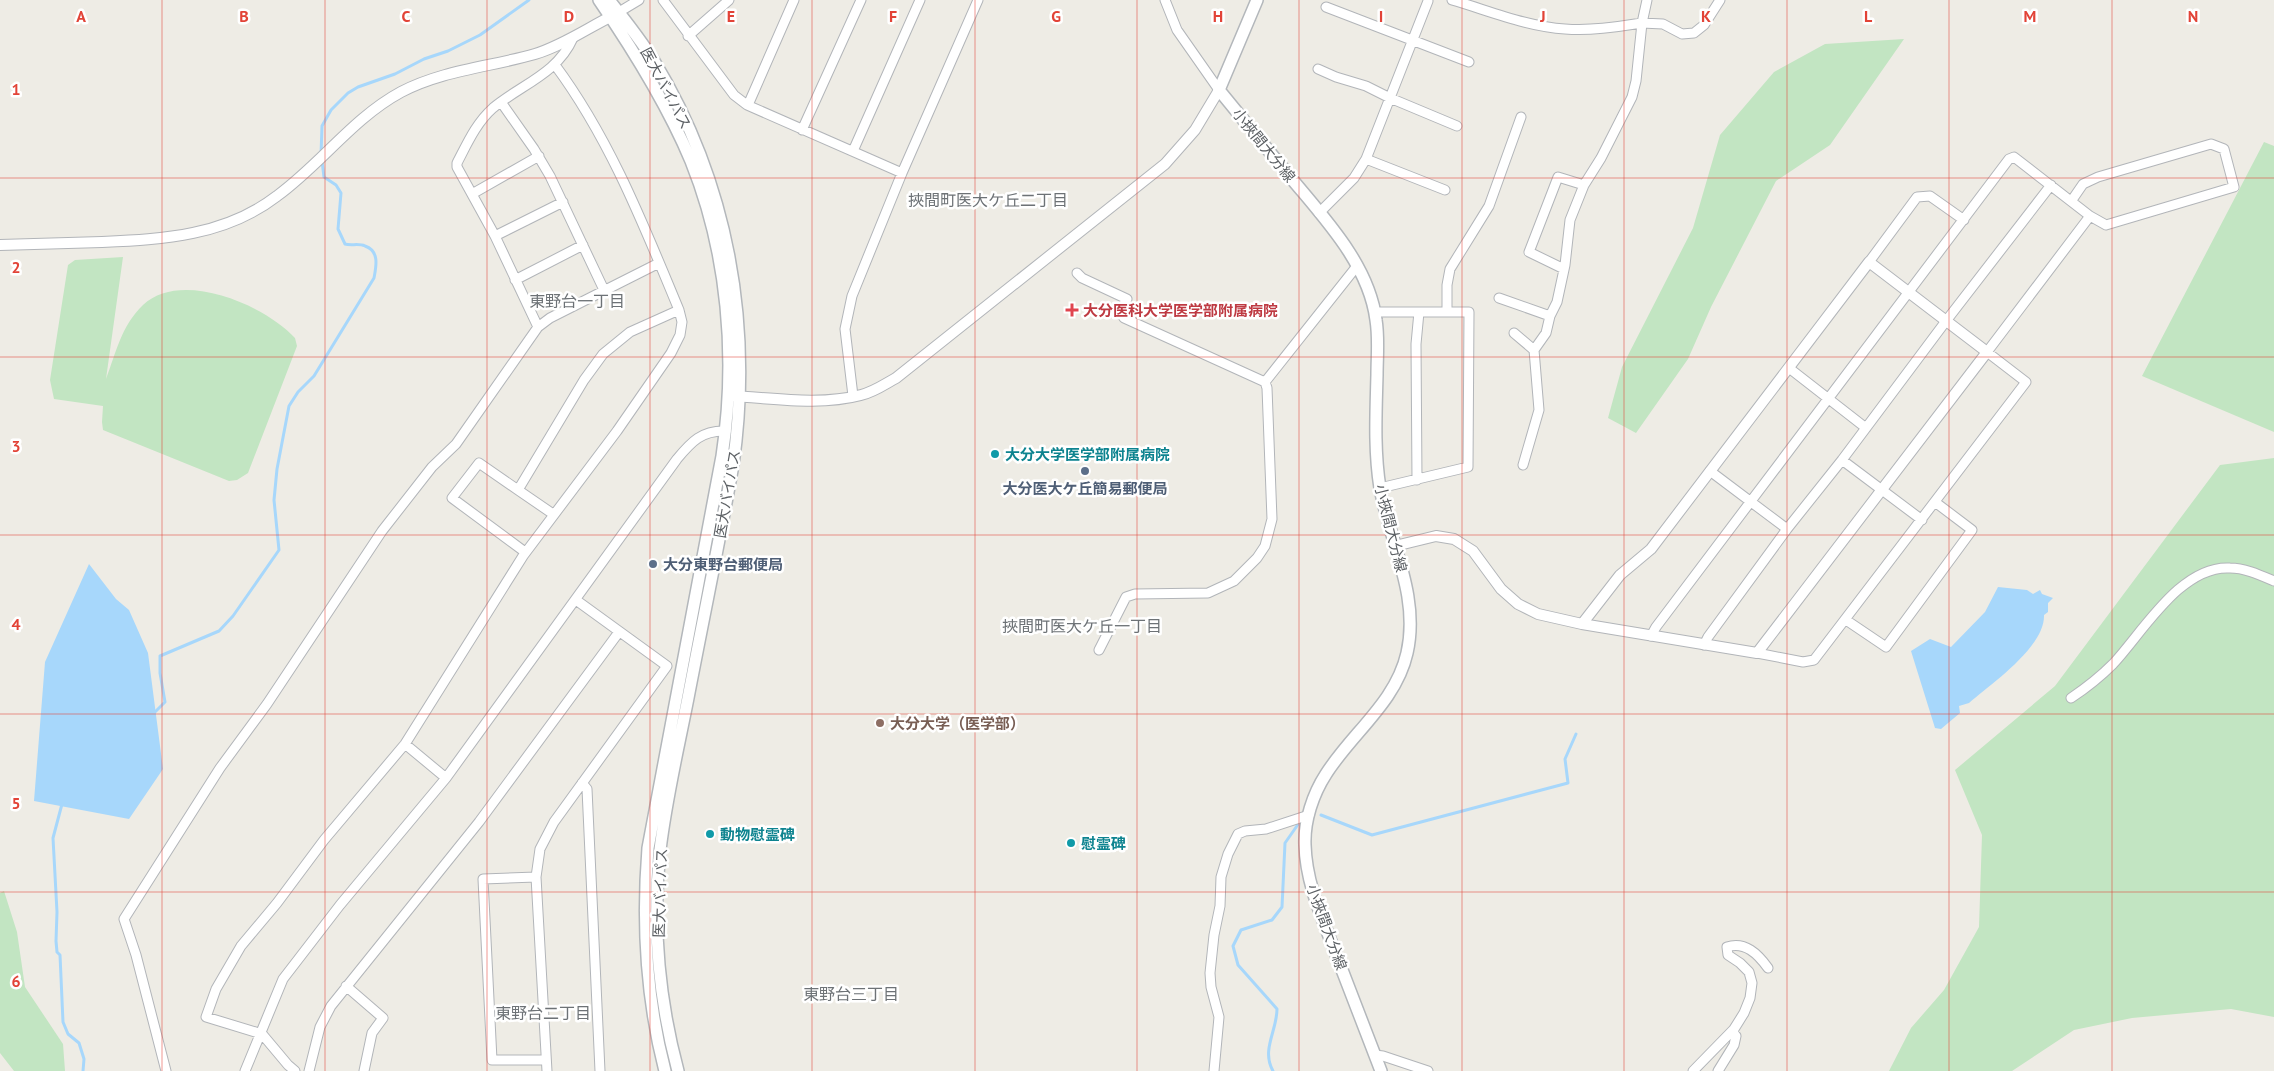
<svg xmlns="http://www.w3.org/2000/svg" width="2274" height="1071" font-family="'PT Sans','Noto Sans JP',sans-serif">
  <rect width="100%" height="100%" fill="#eeece5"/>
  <path fill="#c2e5c2" d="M1904,39L1830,145L1776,181L1711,307L1688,359L1636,433L1608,418L1622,367L1693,228L1720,135L1774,72L1825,44Z
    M2264,142L2274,146V432L2142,376Z
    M123,257L106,379C116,353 121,326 143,305C181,269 265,305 295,338L297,346L248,473L237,480L229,481L103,430L102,422L103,406L54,399L50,380L68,265L75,260Z
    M2274,458V1017L2231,1009L2132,1018L2074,1030L2012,1071H1889L1911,1028L1944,990L1979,927L1982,835L1955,770L2055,686L2220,465Z
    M4,891L17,932L25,987L63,1044L65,1071H14L0,1053V893Z"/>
  <path fill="#a7d7fb" d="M89,564L116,599L129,610L148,653L163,769L129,819L34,801L45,662Z
    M1998,587L2027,590L2033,594L2040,590L2042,594L2053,598L2048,603V612L2044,615C2045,647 1991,684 1969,703L1959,706L1960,713L1941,729L1935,728L1911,651L1930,639L1951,647L1985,612Z"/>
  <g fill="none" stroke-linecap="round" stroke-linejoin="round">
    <path stroke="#a7d7fb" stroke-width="3" d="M321,155L322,126L331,110L348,93L358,87L395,74L424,59L448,51L480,35L529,0
      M154,713L165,702L160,673V656L219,631L233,616L279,550L274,500L277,469L289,406L298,392L314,376L374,278C376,267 380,251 365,246C359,243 351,246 345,244L338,229L341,193L336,185L324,177L322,161
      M62,804L53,838L57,912L56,941L57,952L60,955L63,1022L68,1034L79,1043L84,1059L83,1071
      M1321,815L1372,835L1568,783L1565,759L1576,734
      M1273,1071C1261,1050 1277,1031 1277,1009L1238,965L1233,946L1241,930L1272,920L1282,907L1285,843L1299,823"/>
    <defs>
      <path id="minor" d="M663,0L734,95L747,105L902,173
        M1165,0L1177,30L1219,90
        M1452,0C1487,10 1528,27 1565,29C1591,31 1616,27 1642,23L1636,81L1632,97L1601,158L1584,185L1570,220L1565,265L1557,302L1550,316L1546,333L1534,350L1539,410L1523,465
        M1647,0L1642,23L1663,24L1682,34L1694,33L1704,25L1720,0
        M1326,7L1469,62
        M619,12L639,0
        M688,36L729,0
        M1318,69L1336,77L1366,86L1390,98L1457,126
        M501,102L534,149L550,176L604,290
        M748,105L794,0
        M802,130L861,0
        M853,151L920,0
        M1366,159L1445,190
        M472,194L539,156
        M2072,200L2083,184L2098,177L2211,144L2224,149L2234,187L2106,225L2090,216
        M1319,213L1354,178L1366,159L1428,1
        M495,236L563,202
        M1869,262L1917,197L1930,196L1964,220
        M1564,269L1529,252L1558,177L1584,185
        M1077,273L1082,278L1127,299L1120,311L1124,318L1265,382L1267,388L1272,519L1265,546L1257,558L1234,581L1208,593L1135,594L1126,597L1099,650
        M515,280L583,245
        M1499,298L1550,316
        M1447,311V285L1450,269L1489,206L1521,117
        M1375,312H1469L1468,467L1380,488
        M538,327L495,236L457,167V163C467,144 476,123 493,108C522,84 557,74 573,38
        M1514,333L1534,350
        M1789,368L1866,428
        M1265,382L1357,266
        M853,396L845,329L852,296L902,173L978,0
        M1842,460L1922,520
        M1710,471L1787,529
        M1417,480L1416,344L1419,312
        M518,490L479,463L452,498L525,552
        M553,514L518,490L584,380L603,354L630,332L679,310
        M1846,620L1886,647L1972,530L1935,502
        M1651,636L1656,627L2009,159L2014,157L2090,216L1987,352L2026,382L1814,660L1803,662L1757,653
        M1704,645L1708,637L1787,529L1842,460L1946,321L2051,185
        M2071,698C2086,688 2100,677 2113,664C2143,632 2181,565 2230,568C2245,568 2260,575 2274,581
        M405,744L446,778
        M582,783L587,789L600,1071
        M536,877L483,879L492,1060H546
        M346,986L383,1018L372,1033L364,1071
        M1375,1055L1383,1056L1428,1071
        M166,1071L136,955L124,919L220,768L267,704L382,531L432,467L456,444L538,327L550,318L659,263
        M245,1071L283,979L340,905L446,778L677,459C691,442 702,430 726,431
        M295,1071L288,1065L262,1034L206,1017L216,989L241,946L277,903L324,840L405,744L523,556L617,431L671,353L680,335L682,322L679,310C644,226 610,139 555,65
        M309,1071L320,1027L331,1006L479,822L619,632
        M547,1071L536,877L540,849L554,822L667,666L576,600
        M1214,1071L1219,1017L1211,987L1210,973L1214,935L1220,906L1221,877L1228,854L1238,834L1245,831L1266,829L1309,815
        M1693,1071L1734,1029L1744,1013L1750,998L1752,983L1749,972L1740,963L1728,955L1727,947C1745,941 1758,954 1768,968
        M1718,1071L1734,1045L1736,1036L1732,1031"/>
      <path id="tertiary" d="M0,245C34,244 68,243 102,242C164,239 225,236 277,196C321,164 353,118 401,92C443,70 490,67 535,54C564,45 589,27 616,14
        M731,396C773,398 820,406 861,395C874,392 885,384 896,378L1165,164L1195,130L1219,90
        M1395,546L1436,536L1454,539L1473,551L1501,589L1518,604L1538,614L1582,624L1757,653L1987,352L1869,262L1651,549L1620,575L1582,624"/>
      <path id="secondary" d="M599,0C634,51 667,104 691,161C728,253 737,358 722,456L648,848C642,923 646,998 665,1071
        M609,0C625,20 640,39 654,61C728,183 753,324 733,465C719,543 703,620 688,698C678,749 666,799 660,850C652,924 659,1000 678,1071
        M1257,0L1219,90C1243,119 1267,149 1291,178C1325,219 1369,265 1376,320C1379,338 1377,357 1377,375C1376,413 1374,451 1380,488C1390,543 1420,596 1407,653C1396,702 1352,733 1326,774C1313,794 1304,821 1305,845C1306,882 1321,915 1334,949C1350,990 1365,1030 1381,1071"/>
    </defs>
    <use href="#minor" stroke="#b2b5b9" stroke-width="11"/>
    <use href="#tertiary" stroke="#b2b5b9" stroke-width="12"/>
    <use href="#secondary" stroke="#b3b7bb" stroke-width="14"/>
    <use href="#minor" stroke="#fff" stroke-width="9"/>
    <use href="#tertiary" stroke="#fff" stroke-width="10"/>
    <use href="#secondary" stroke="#fff" stroke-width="11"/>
  </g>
  <path fill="none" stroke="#e24337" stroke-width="1" stroke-opacity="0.55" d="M162,0V1071M325,0V1071M487,0V1071M650,0V1071M812,0V1071M975,0V1071M1137,0V1071M1299,0V1071M1462,0V1071M1624,0V1071M1787,0V1071M1949,0V1071M2112,0V1071M0,178H2274M0,357H2274M0,535H2274M0,714H2274M0,892H2274"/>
  <path fill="#e0444e" stroke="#fff" stroke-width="2" d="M1069.5 302.5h5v5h5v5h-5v5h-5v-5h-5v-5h5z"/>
  <g fill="#0f9aa8" stroke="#fff" stroke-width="2">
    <circle cx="995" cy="454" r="5"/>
    <circle cx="710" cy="834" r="5"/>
    <circle cx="1071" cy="843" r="5"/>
  </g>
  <g fill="#5c6f8a" stroke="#fff" stroke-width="2">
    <circle cx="1085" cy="471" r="5"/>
    <circle cx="653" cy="564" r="5"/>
  </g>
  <circle fill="#8d6e63" stroke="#fff" stroke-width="2" cx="880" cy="723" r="5"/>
  <g text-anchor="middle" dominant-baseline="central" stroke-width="5" stroke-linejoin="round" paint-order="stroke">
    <g font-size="15" fill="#5c6064" stroke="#fff">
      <text transform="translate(666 88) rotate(62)">医大バイパス</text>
      <text transform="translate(1264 145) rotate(51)">小挾間大分線</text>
      <text transform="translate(727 494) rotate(-80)">医大バイパス</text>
      <text transform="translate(1391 528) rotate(76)">小挾間大分線</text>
      <text transform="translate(660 893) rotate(-88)">医大バイパス</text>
      <text transform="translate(1327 927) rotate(70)">小挾間大分線</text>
    </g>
    <g font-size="15" font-weight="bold" fill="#be3a42" stroke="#fff" text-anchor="start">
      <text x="1083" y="310">大分医科大学医学部附属病院</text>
    </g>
    <g font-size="15" font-weight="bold" fill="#0d838f" stroke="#fff" text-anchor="start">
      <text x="1005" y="454">大分大学医学部附属病院</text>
      <text x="720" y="834">動物慰霊碑</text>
      <text x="1081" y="843">慰霊碑</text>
    </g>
    <g font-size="15" font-weight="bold" fill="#4e5e75" stroke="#fff">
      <text x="1085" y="488">大分医大ケ丘簡易郵便局</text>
      <text x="663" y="564" text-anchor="start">大分東野台郵便局</text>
    </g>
    <g font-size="15" font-weight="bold" fill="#785e54" stroke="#fff" text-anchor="start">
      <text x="890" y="723">大分大学（医学部）</text>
    </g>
    <g font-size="16" fill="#6d7276" stroke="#fff">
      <text x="988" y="200">挾間町医大ケ丘二丁目</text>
      <text x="577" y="301">東野台一丁目</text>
      <text x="1082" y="626">挾間町医大ケ丘一丁目</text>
      <text x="851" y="994">東野台三丁目</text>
      <text x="543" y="1013">東野台二丁目</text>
    </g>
  </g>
  <g font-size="16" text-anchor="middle" font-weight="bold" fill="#e24337" stroke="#fff" stroke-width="5" stroke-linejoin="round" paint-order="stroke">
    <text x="81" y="22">A</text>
    <text x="244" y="22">B</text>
    <text x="406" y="22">C</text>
    <text x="569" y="22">D</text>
    <text x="731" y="22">E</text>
    <text x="893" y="22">F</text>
    <text x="1056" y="22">G</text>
    <text x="1218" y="22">H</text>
    <text x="1381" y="22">I</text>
    <text x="1543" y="22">J</text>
    <text x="1706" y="22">K</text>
    <text x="1868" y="22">L</text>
    <text x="2030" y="22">M</text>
    <text x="2193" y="22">N</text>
    <text x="16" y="95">1</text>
    <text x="16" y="273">2</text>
    <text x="16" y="452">3</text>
    <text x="16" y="630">4</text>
    <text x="16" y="809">5</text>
    <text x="16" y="987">6</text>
  </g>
</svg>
